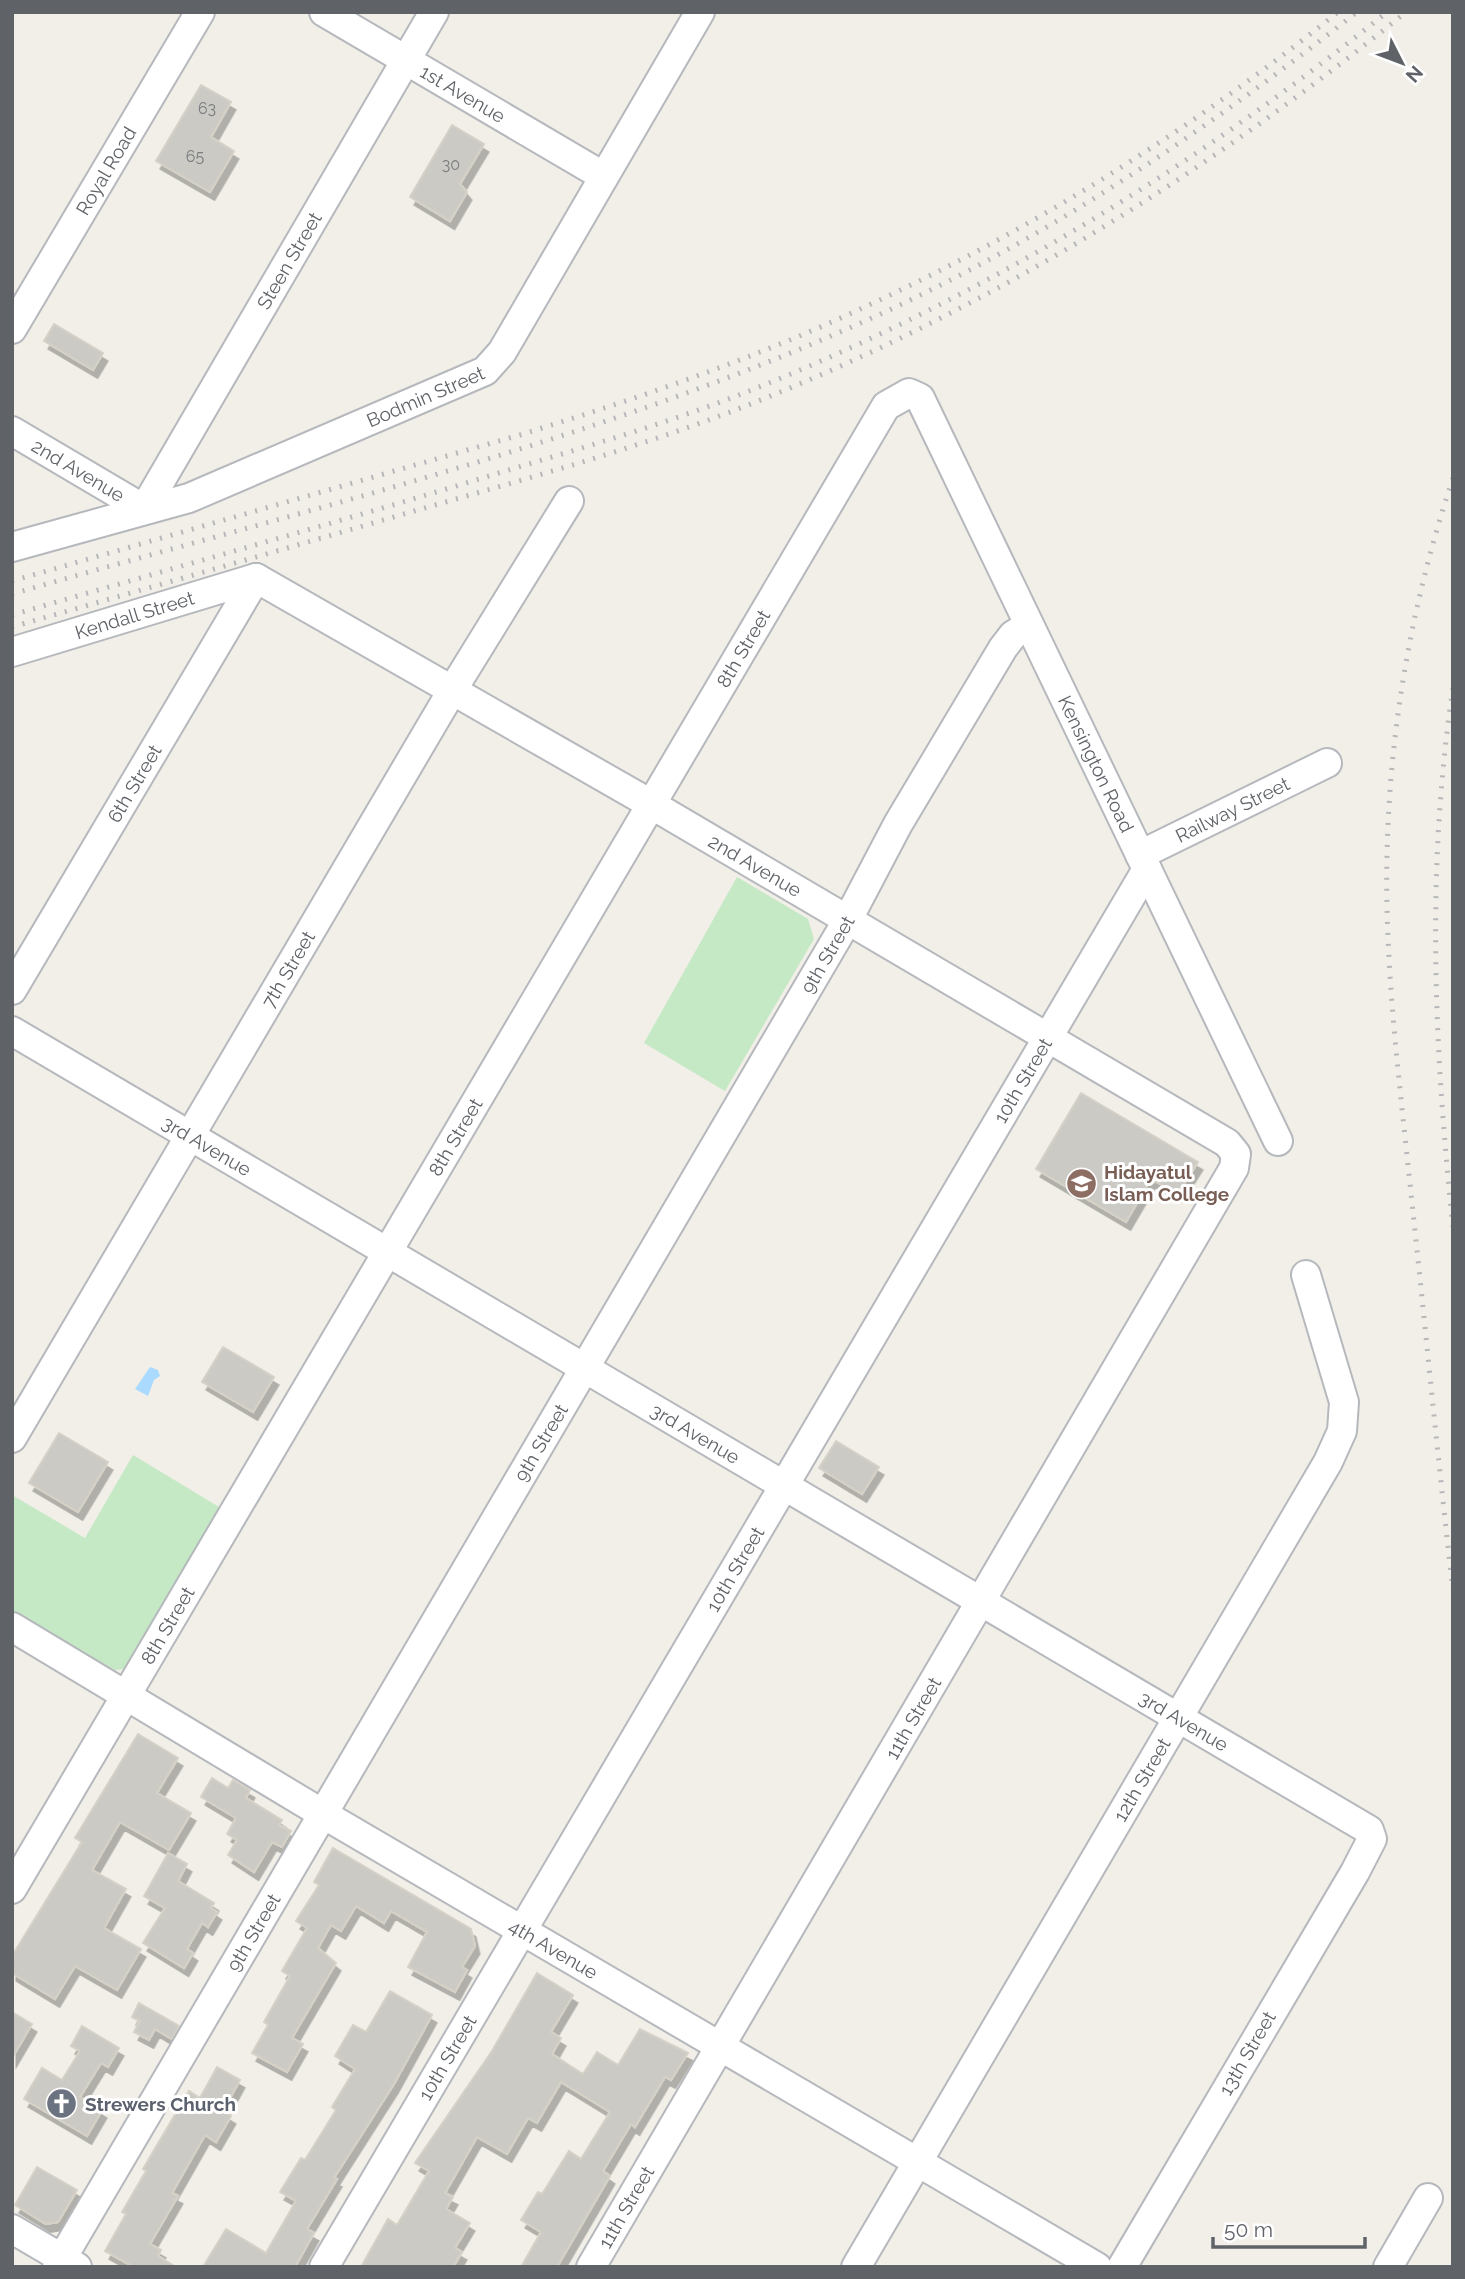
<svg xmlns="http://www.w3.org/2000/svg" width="1465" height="2279" font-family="Raleway,sans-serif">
  <defs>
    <filter id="shadow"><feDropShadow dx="4.5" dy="8" stdDeviation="0" flood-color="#0004"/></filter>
  </defs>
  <rect width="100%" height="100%" fill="#f1efe8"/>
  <path fill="#c5e8c5" d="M737,877L808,919L814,939L725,1091L644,1043Z
    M133,1455L224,1510L126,1669L115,1670L12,1613V1495L85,1538Z"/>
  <path fill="#aadaff" d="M150,1367L158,1370L160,1376L154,1380L148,1396L135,1389Z"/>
  <path fill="#cccac5" stroke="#d6d1c6" stroke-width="2" filter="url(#shadow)" d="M201,85L231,102L211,137L234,151L210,192L156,161Z
    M452,125L484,144L460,184L467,192L450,221L410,197Z
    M54,324L103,353L93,370L44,341Z
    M1081,1093L1198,1162L1178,1194L1151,1179L1126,1222L1036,1169Z
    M223,1347L274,1377L253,1412L202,1382Z
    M59,1433L108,1462L78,1512L29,1483Z
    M836,1441L879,1467L862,1494L819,1468Z
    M138,1734L178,1758L157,1793L191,1813L169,1850L120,1822L92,1870L126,1889L104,1928L141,1949L117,1990L75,1966L55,1999L12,1973V1956L82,1842L75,1838Z
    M212,1778L228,1788L233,1780L250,1790L246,1798L282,1820L279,1825L291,1831L282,1847L272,1842L254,1872L228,1855L237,1840L227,1834L236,1818L201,1797Z
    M333,1848L471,1929L475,1946L462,1967L467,1970L455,1992L408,1967L427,1932L391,1911L384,1923L356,1906L341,1931L331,1925L318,1948L336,1963L292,2038L303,2044L287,2072L252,2053L268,2025L264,2022L290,1976L282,1971L307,1928L296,1921L319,1885L314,1882Z
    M168,1853L187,1864L178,1881L214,1903L211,1908L217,1912L208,1927L202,1923L187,1949L193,1953L184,1968L143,1943L165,1908L144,1896Z
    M537,1973L573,1995L551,2032L561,2038L552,2054L583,2074L597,2052L618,2065L640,2029L688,2053L671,2080L665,2077L635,2127L631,2124L603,2171L610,2176L557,2267H521L541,2232L521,2220L538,2192L542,2194L569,2151L581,2159L610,2112L561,2082L537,2123L528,2118L507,2154L477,2137L445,2193L453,2197L446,2209L470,2223L455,2248L462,2252L453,2267H361L388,2219L397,2225L429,2171L415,2163L492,2051Z
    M390,1991L432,2015L394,2084L334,2178L337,2179L307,2229L314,2233L295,2267H203L226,2229L266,2253L296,2201L280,2192L301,2158L305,2160L336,2110L332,2107L355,2069L335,2056L353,2025L366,2032Z
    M139,2003L179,2026L172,2039L155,2029L149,2040L134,2032L140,2021L132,2017Z
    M12,2012L32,2024L12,2058Z
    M82,2026L119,2048L108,2067L101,2063L80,2097L102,2110L87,2136L24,2099L42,2068L62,2080L80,2051L71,2046Z
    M217,2067L240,2080L223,2111L231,2116L216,2142L205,2135L172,2193L178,2196L150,2244L161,2250L158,2256L176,2267H134L105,2251L126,2214L122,2212L146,2171L143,2169L189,2091L200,2098Z
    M37,2167L77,2190L58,2222L46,2224L15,2205Z"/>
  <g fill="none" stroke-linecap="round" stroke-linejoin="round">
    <defs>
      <g id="minor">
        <path id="s1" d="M324,12L603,176"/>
        <path id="s2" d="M12,329L200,12"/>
        <path id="s3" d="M12,431L144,509L434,12"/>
        <path id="s4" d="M12,547L189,498L485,371L502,352L700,12"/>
        <path id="s5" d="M256,578L649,803L1227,1143L1236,1154L1234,1168L591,2267"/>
        <path id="s6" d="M12,652L256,578"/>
        <path id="s7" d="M1140,855L1327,763"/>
        <path id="s8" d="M12,990L256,578"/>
        <path id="s9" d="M12,1031L1369,1830L1372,1839L1355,1872L1122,2267"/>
        <path id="s10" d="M12,1438L453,689L569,501"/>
        <path id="s11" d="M12,1627L323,1814L1097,2267"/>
        <path id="s12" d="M12,1889L886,406L909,393L920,398L1278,1141"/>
        <path d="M12,2229L77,2267"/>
        <path id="s13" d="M57,2267L847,921L898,824L1003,648L1013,635L1029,625"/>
        <path id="s14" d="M324,2267L1147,869"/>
        <path id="s15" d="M856,2267L1328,1462L1342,1431L1344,1402L1306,1275"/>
        <path d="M1388,2267L1428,2198"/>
      </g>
    </defs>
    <use href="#minor" stroke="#b5b8bc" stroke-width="32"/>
    <use href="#minor" stroke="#fff" stroke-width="28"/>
    <path stroke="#b6b7b8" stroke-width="5" stroke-dasharray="2 9" stroke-linecap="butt" d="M1453,478C1407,616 1384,760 1387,906C1389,1005 1402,1104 1412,1203C1426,1332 1438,1462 1453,1590
      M12,581L523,434C642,397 759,357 871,304C1037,227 1195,127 1338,12
      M12,594C302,510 598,442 874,317C1048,238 1207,130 1357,12
      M12,615C176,567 340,522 502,472C592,445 682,419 769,383C992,292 1200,163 1387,12
      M12,627C148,588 285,549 421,509C540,475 659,442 773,395C1003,301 1214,168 1406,12
      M1453,688C1426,867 1434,1048 1453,1227"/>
  </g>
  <defs>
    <symbol id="school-disc" viewBox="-11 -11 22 22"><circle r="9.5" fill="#8d6e63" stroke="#fff"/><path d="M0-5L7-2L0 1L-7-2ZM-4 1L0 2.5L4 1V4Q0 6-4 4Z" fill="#fff"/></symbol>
    <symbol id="church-disc" viewBox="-11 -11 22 22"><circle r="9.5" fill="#6b7280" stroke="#fff"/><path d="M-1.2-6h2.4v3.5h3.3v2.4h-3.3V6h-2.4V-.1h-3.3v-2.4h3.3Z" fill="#fff"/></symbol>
  </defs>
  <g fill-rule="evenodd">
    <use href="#school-disc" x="1064" y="1166" width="35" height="35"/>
    <use href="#church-disc" x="44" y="2086" width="35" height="35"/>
  </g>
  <g text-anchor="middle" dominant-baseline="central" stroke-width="6" stroke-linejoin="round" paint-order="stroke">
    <g font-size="16" fill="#7a7d7f">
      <text x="207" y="108">63</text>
      <text x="195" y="156">65</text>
      <text x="451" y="164">30</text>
    </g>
    <g font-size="19" fill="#5f6368" stroke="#fff">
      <text stroke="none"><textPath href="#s1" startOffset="161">1st Avenue</textPath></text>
      <text stroke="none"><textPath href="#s2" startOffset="184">Royal Road</textPath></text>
      <text stroke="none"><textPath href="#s3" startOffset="441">Steen Street</textPath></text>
      <text stroke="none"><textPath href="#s4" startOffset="441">Bodmin Street</textPath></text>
      <text stroke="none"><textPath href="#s3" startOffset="77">2nd Avenue</textPath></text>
      <text stroke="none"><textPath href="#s6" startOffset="128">Kendall Street</textPath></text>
      <text stroke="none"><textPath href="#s12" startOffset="1440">8th Street</textPath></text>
      <text stroke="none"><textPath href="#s12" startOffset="2166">Kensington Road</textPath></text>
      <text stroke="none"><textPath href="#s8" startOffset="240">6th Street</textPath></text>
      <text stroke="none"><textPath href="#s7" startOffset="103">Railway Street</textPath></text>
      <text stroke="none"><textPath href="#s5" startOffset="576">2nd Avenue</textPath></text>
      <text stroke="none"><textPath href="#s13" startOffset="1522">9th Street</textPath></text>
      <text stroke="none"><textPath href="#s10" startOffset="544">7th Street</textPath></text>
      <text stroke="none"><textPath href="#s14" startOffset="1377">10th Street</textPath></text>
      <text stroke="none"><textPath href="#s12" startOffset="873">8th Street</textPath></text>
      <text stroke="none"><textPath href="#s9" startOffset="226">3rd Avenue</textPath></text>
      <text stroke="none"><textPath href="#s9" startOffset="793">3rd Avenue</textPath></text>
      <text stroke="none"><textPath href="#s13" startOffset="956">9th Street</textPath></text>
      <text stroke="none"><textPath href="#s14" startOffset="810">10th Street</textPath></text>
      <text stroke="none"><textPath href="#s12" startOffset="306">8th Street</textPath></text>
      <text transform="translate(913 1718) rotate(-60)">11th Street</text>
      <text stroke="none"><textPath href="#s9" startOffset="1360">3rd Avenue</textPath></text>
      <text stroke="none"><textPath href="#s15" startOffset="565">12th Street</textPath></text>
      <text stroke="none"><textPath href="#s13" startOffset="388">9th Street</textPath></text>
      <text stroke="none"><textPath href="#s11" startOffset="630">4th Avenue</textPath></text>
      <text transform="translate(1247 2053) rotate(-60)">13th Street</text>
      <text stroke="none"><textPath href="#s14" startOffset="243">10th Street</textPath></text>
      <text transform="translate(626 2207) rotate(-60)">11th Street</text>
    </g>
    <g font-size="19" font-weight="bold" fill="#785e54" stroke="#fff" text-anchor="start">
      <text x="1104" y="1172">Hidayatul<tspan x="1104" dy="22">Islam College</tspan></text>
    </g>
    <g font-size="19" font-weight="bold" fill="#5b616d" stroke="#fff" text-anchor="start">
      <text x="85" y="2104">Strewers Church</text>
    </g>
  </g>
  <rect width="1465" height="2279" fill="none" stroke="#5f6368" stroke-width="28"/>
  <g transform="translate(1402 63) rotate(132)" stroke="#ffffff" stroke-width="5" paint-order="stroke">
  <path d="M0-5L12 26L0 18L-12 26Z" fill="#5f6368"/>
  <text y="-10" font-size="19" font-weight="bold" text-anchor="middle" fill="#5f6368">N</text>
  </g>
  <path d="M1213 2237v10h152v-10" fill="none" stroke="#5f6368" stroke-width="3.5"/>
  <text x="1224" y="2237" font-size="21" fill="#5f6368" stroke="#ffffff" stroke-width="5" paint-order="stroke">50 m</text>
</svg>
